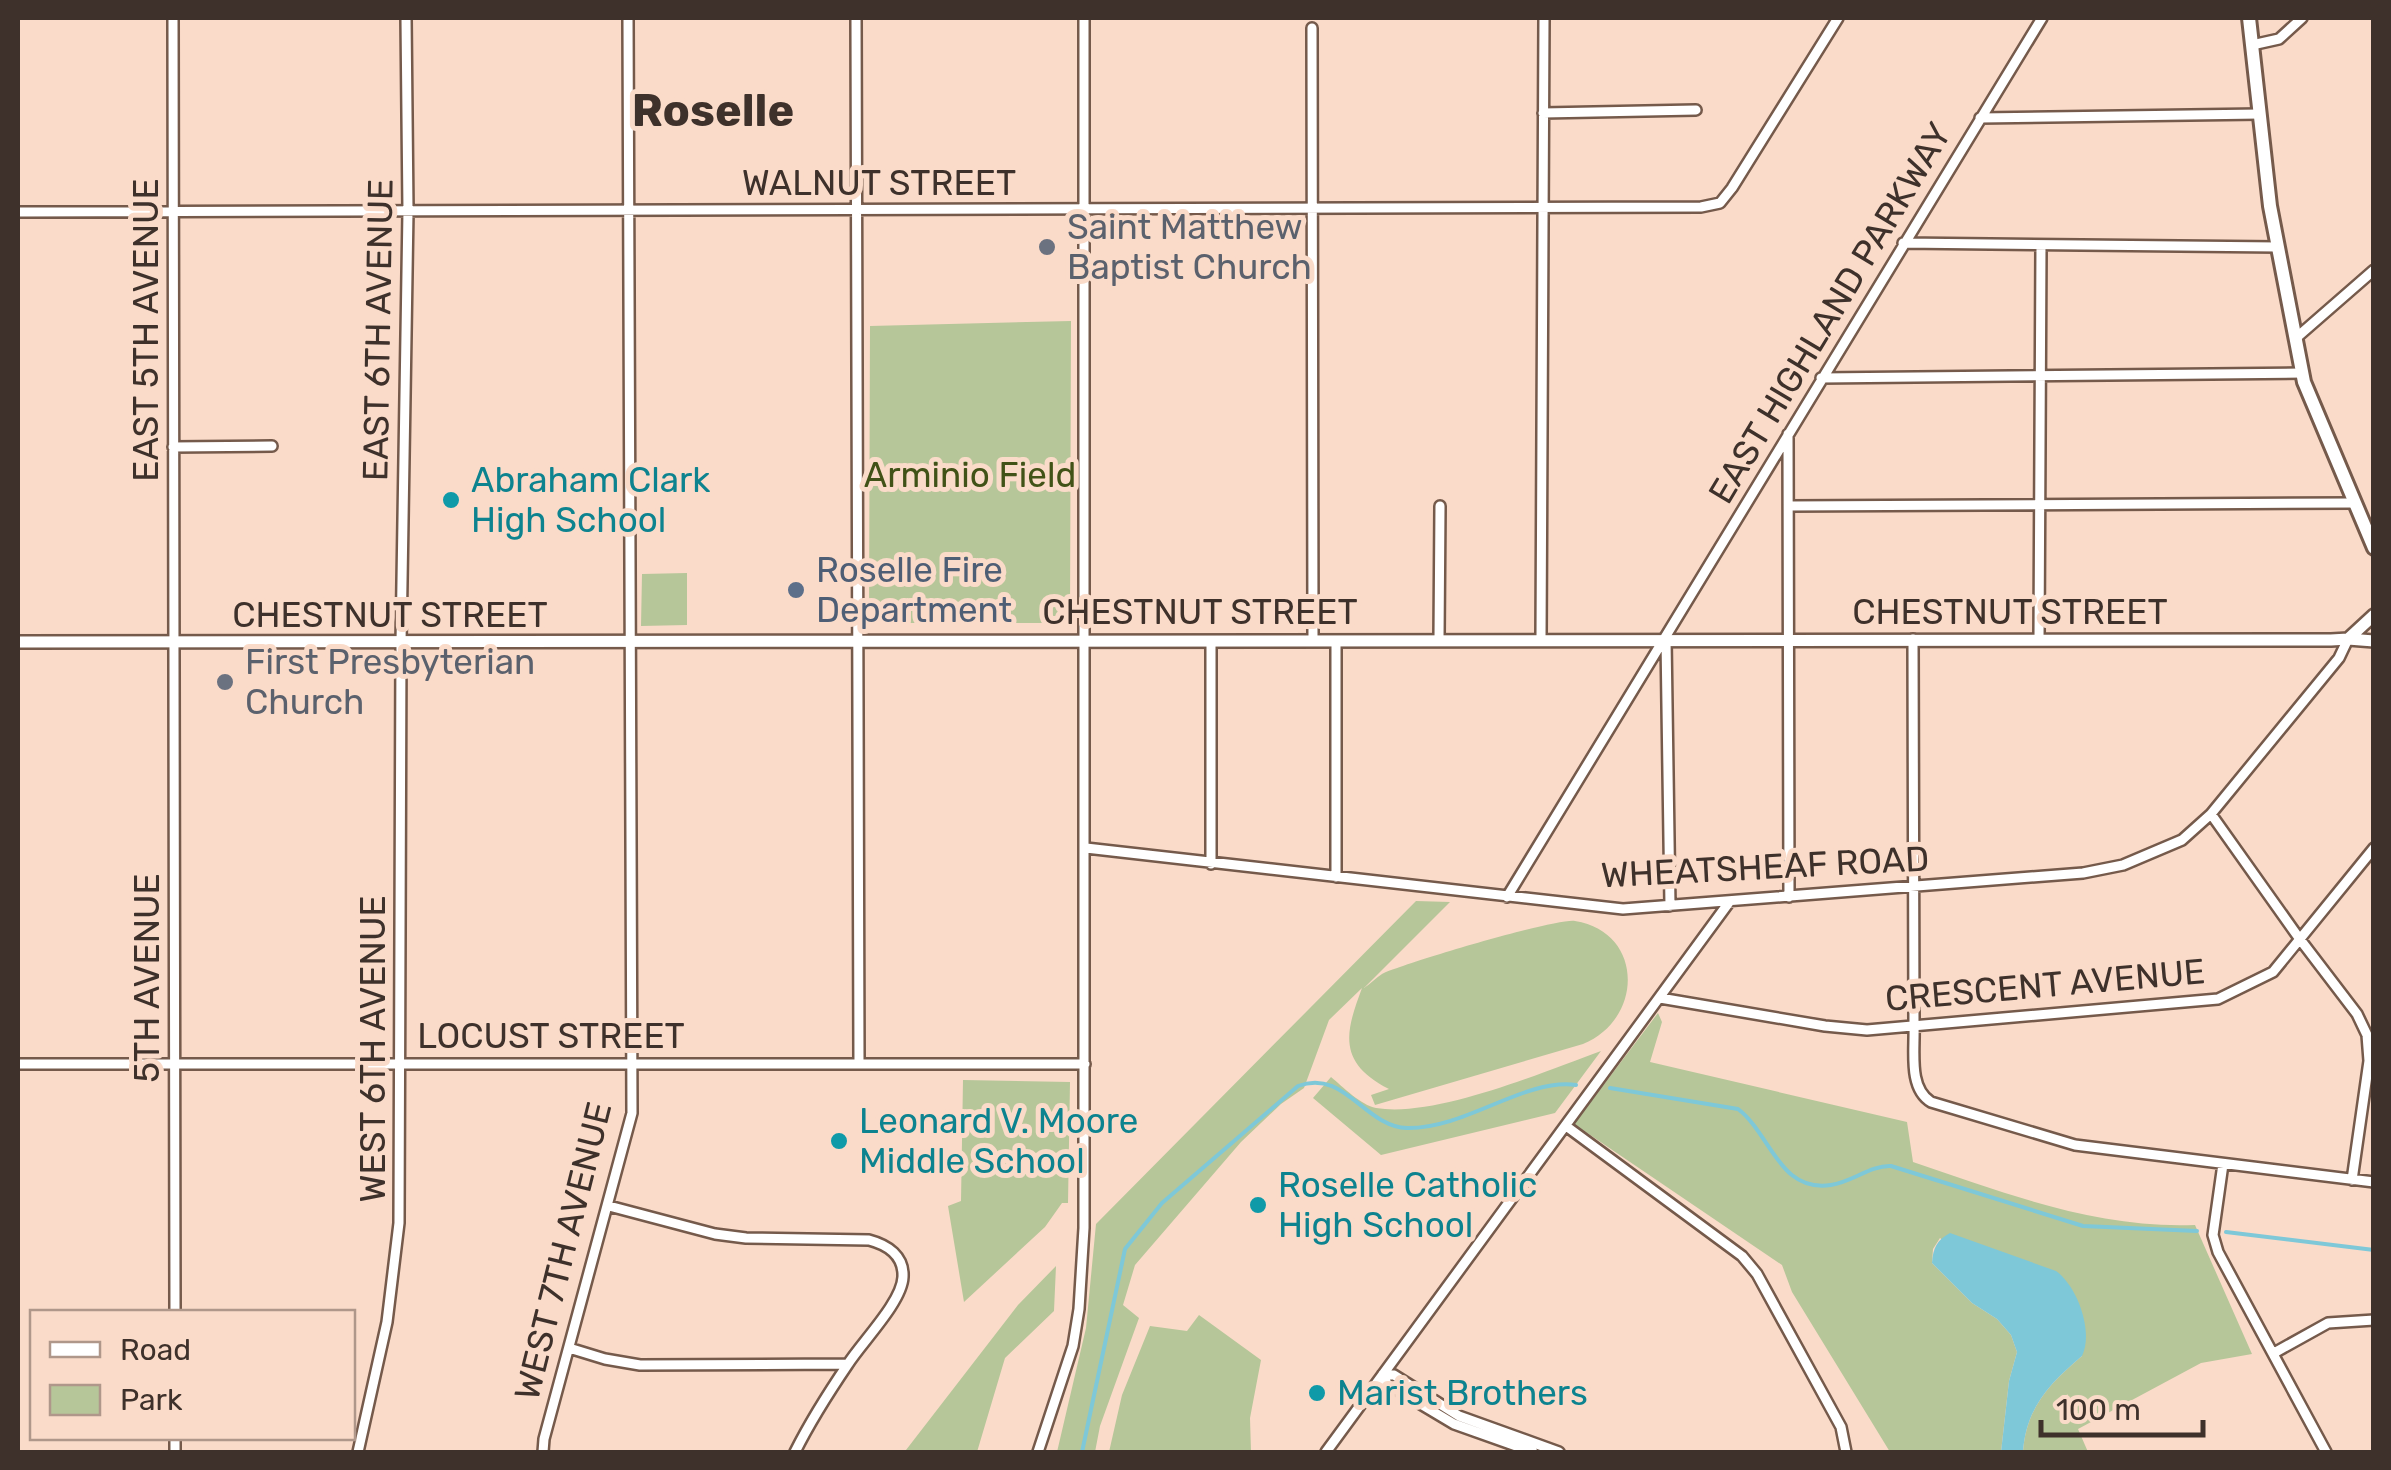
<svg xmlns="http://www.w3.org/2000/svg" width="2391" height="1470" font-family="Rubik,sans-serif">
  <rect width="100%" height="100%" fill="#fadbc9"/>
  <path fill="#b6c699" d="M1071,321L1070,623H869L870,326Z
    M687,573V625L641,626L642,574Z
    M1416,901L1450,902L1364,988C1370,984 1376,978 1382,974C1405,963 1556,918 1575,921C1644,932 1644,1019 1583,1044L1375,1105L1371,1095L1389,1089C1336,1062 1346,1031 1362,988L1329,1020L1304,1088L1281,1104L1241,1142L1135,1265L1123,1305L1139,1318L1100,1426L1095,1452H1057L1086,1328L1096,1224Z
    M1658,1013L1662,1022L1650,1062L1907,1122L1913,1162C2004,1193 2097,1229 2195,1225L2252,1354L2201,1363L2078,1429L2088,1452H2023C2026,1408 2049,1384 2082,1356L1940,1238L1933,1249L1932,1263L1972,1303L1997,1319L2011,1335L2017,1352L2009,1381L2001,1452H1890L1792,1292L1782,1265L1574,1124Z
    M1601,1051L1555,1113L1381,1155L1313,1098L1331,1077C1343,1087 1361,1105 1376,1108C1436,1118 1543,1072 1601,1051Z
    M963,1080L1070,1082L1068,1203H1062L1045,1227L964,1302L948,1206L961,1201Z
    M1056,1266L1054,1311L1005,1358L977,1452H908L906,1450L1018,1305Z
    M1199,1315L1261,1360L1250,1418L1251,1452H1109L1122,1395L1150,1326L1187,1331Z"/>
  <path fill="#7ec8d8" d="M1950,1233L2056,1271C2077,1286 2094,1331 2082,1356C2049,1384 2026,1408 2023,1452H2001L2009,1381L2017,1352L2011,1335L1997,1319L1972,1303L1932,1263C1933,1248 1937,1240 1950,1233Z"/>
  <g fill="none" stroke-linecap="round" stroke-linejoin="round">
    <path stroke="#7ec8d8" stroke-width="4" d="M1610,1088L1738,1109C1771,1134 1779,1193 1831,1185C1852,1182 1871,1165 1891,1166L2083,1226L2197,1231
      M2226,1232L2374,1250
      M1082,1452L1125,1249L1162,1203L1298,1086C1344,1068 1365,1127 1407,1128C1466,1129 1524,1078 1576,1085"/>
    <defs>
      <path id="minor" d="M173,18L175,1312
        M856,18L859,1063
        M1312,28L1313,641
        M2252,45L2279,39L2302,18
        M1543,113L1696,110
        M1980,118L2260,114
        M18,212L1701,207L1720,203L1732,188L1838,18
        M1903,243L2278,247
        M2296,338L2374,270
        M1821,378L2302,373
        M1788,434L1789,897
        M173,447L272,446
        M1789,506L2354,503
        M1439,639L1440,506
        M1541,639L1544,18
        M1666,639L1670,906
        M1913,639L1914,1026C1915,1051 1908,1088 1931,1102L2075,1145L2374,1182
        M2039,640L2041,245
        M1336,641V877
        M2211,814L2299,938L2357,1014L2367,1035L2369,1061L2352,1180
        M1086,848L1623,909L2083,873L2123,865L2182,840L2211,814L2339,658L2348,639
        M1211,864V642
        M1507,897L2042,18
        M1660,998L1825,1026L1867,1030L2218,999L2273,972L2374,848
        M18,1064H1085
        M1566,1126L1742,1256L1757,1274L1841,1427L1846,1452
        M2223,1164L2213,1235L2218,1252L2326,1452
        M609,1206L715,1234L746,1238L869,1240C888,1245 904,1256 903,1277C902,1302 862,1342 848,1364C829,1392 810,1422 795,1452
        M569,1348L605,1359L640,1365L847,1364
        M2274,1353L2328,1323L2374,1320
        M1383,1374L1394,1375L1459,1416L1559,1452
        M1383,1374L1387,1384L1454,1424L1533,1452
        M175,1438V1452
        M358,1452L387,1322L399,1223L401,643L408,211L406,18
        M543,1452L544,1439L632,1113L628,18
        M1038,1452L1073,1346L1079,1309L1084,1228V18
        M1326,1452L1730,901"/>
      <path id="tertiary" d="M2348,639L2374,641
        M18,642L2331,640L2348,639L2374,615"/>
      <path id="secondary" d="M2249,18L2270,206L2304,382L2374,548"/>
    </defs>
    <use href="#minor" stroke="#755a4b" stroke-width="14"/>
    <use href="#tertiary" stroke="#755a4b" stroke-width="16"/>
    <use href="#secondary" stroke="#755a4b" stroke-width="18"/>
    <use href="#minor" stroke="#fff" stroke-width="9"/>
    <use href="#tertiary" stroke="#fff" stroke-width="11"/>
    <use href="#secondary" stroke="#fff" stroke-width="12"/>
  </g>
  <g fill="#6b7280" stroke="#fadbc9" stroke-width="4">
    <circle cx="1047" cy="247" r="10"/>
    <circle cx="225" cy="682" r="10"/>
  </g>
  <g fill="#0f9aa8" stroke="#fadbc9" stroke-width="4">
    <circle cx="451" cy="500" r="10"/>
    <circle cx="839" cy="1141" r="10"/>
    <circle cx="1258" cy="1205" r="10"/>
    <circle cx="1317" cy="1393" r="10"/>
  </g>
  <circle fill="#5c6f8a" stroke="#fadbc9" stroke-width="4" cx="796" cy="590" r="10"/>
  <g text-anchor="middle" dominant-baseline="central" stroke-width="10" stroke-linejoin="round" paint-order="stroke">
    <g font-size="35" fill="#3e312b" stroke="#fadbc9">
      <text x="879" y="183">WALNUT STREET</text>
      <text transform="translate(1830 313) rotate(-59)">EAST HIGHLAND PARKWAY</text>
      <text transform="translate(146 330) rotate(-90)">EAST 5TH AVENUE</text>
      <text transform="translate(378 330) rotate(-89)">EAST 6TH AVENUE</text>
      <text x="1200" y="612">CHESTNUT STREET</text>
      <text x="2010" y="612">CHESTNUT STREET</text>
      <text x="390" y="615">CHESTNUT STREET</text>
      <text transform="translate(1765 867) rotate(-3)">WHEATSHEAF ROAD</text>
      <text transform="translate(147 978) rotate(-90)">5TH AVENUE</text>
      <text transform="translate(2045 985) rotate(-5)">CRESCENT AVENUE</text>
      <text x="551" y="1036">LOCUST STREET</text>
      <text transform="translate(373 1049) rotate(-90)">WEST 6TH AVENUE</text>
      <text transform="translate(563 1251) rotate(-76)">WEST 7TH AVENUE</text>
    </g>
    <g font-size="35" fill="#5b616d" stroke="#fadbc9" text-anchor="start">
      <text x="1067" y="227">Saint Matthew<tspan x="1067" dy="40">Baptist Church</tspan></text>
      <text x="245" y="662">First Presbyterian<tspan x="245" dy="40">Church</tspan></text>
    </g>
    <g font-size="35" fill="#415217" stroke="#fadbc9">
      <text x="970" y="475">Arminio Field</text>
    </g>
    <g font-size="35" fill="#0d838f" stroke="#fadbc9" text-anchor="start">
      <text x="471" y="480">Abraham Clark<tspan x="471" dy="40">High School</tspan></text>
      <text x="859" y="1121">Leonard V. Moore<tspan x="859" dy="40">Middle School</tspan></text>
      <text x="1278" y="1185">Roselle Catholic<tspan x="1278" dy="40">High School</tspan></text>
      <text x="1337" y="1393">Marist Brothers</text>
    </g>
    <g font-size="35" fill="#4e5e75" stroke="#fadbc9" text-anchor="start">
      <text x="816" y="570">Roselle Fire<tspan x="816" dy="40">Department</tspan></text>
    </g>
    <g font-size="45" font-weight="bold" fill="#3e312b" stroke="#fadbc9">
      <text x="713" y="110">Roselle</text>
    </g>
  </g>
  <rect width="2391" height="1470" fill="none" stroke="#3e312b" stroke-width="40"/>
  <rect x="30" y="1310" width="325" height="130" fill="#fadbc9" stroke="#af978a" stroke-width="2.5"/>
  <rect x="50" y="1342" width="50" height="15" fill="#ffffff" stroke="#af978a" stroke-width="2.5"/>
  <text x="120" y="1360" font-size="30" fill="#3e312b">Road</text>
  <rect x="50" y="1385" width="50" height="30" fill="#b6c699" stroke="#af978a" stroke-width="2.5"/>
  <text x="120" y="1410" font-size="30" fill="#3e312b">Park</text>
  <path d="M2041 1420v15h162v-15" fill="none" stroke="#3e312b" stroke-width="5"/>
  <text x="2056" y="1420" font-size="30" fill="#3e312b" stroke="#fadbc9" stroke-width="8" paint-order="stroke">100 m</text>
</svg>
